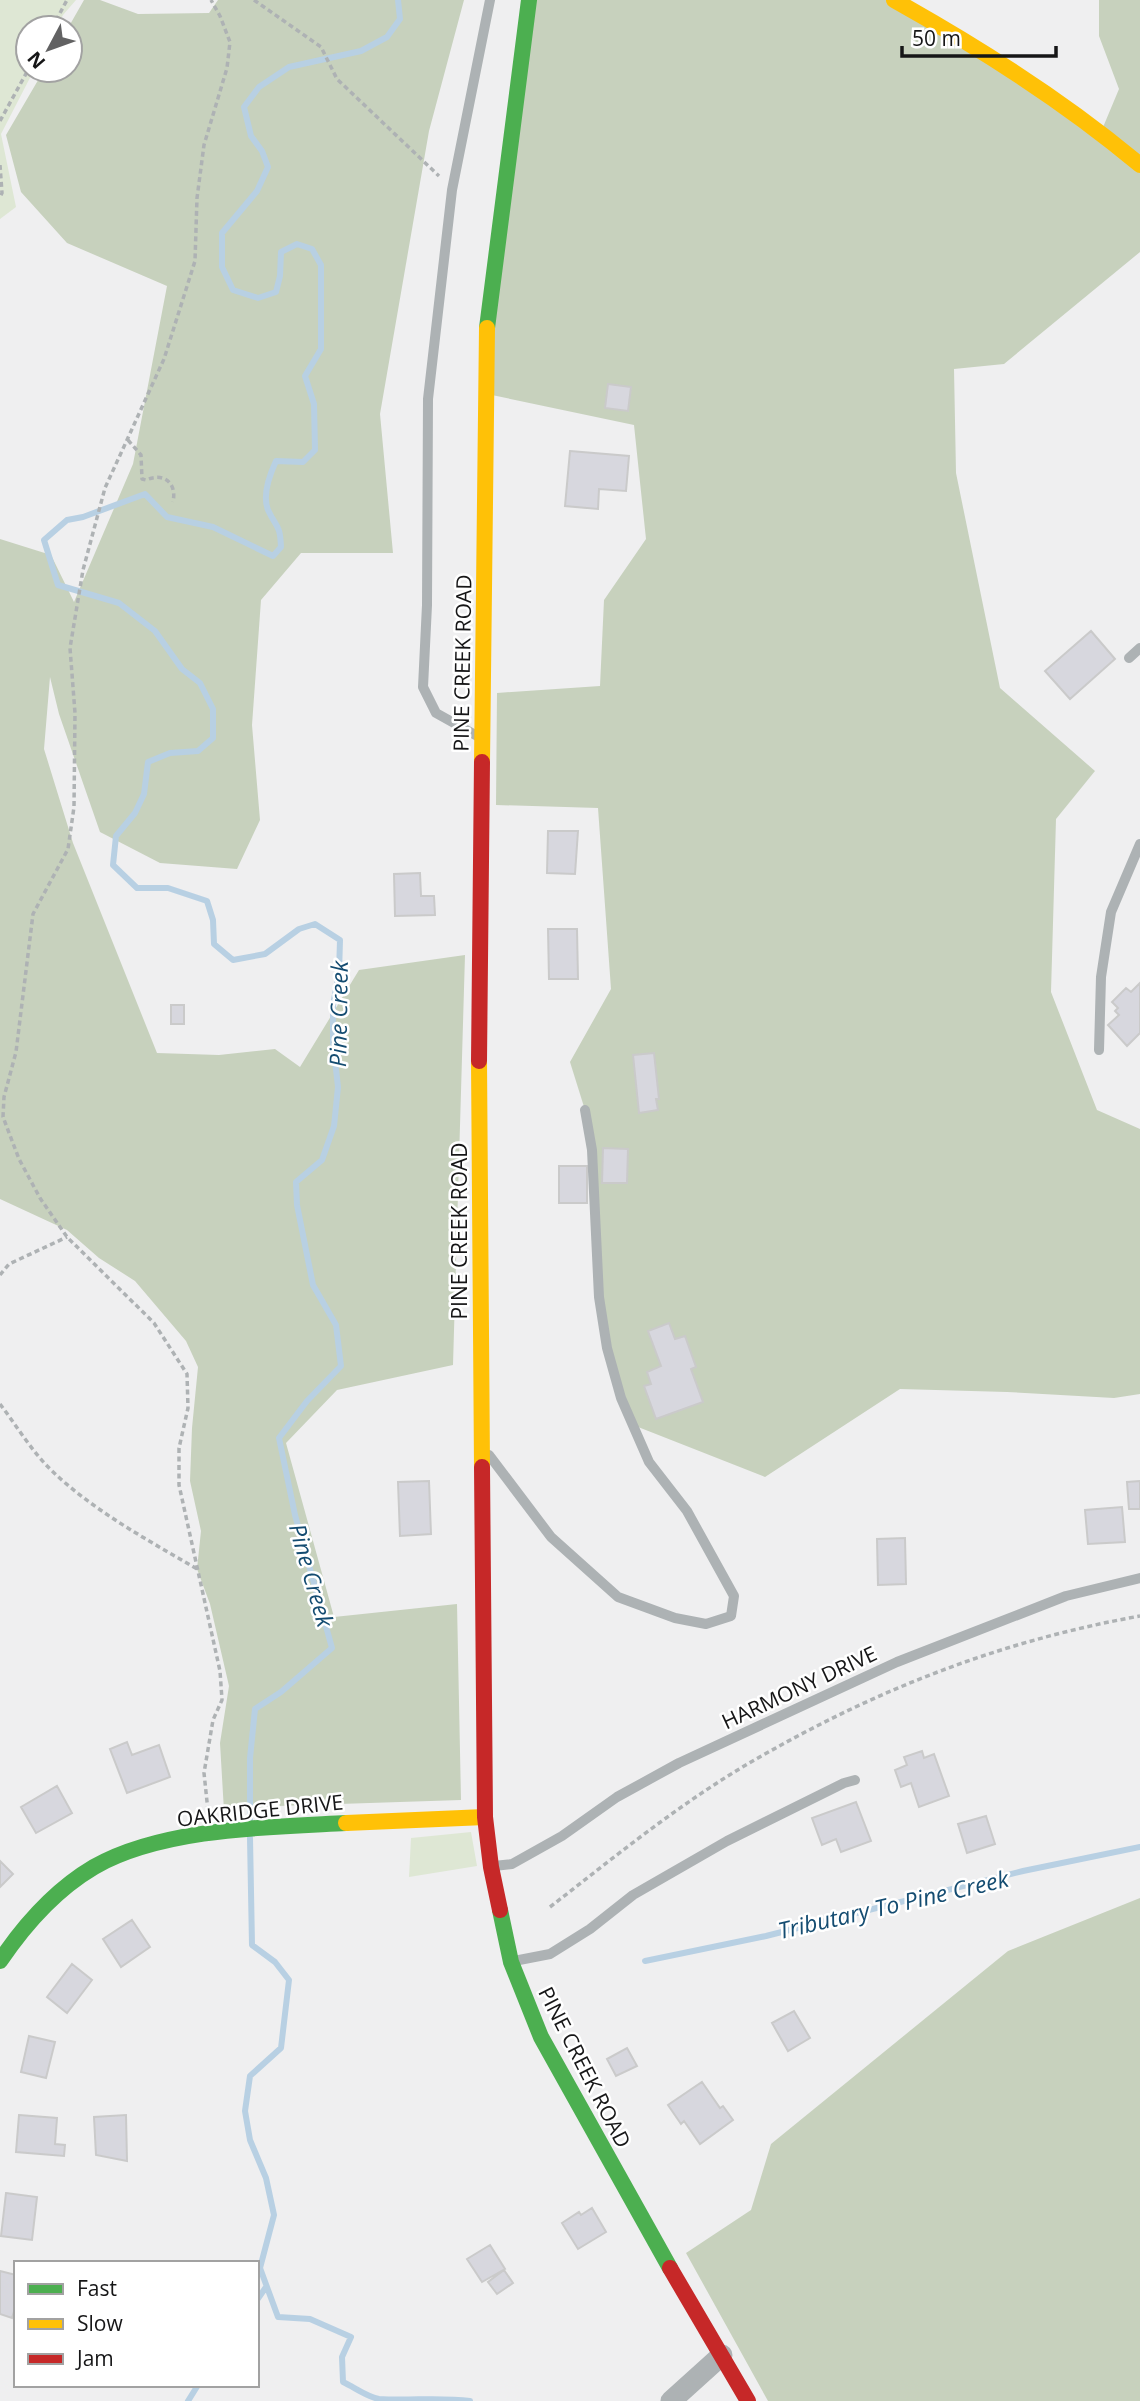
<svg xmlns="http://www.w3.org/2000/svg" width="1140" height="2401" font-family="'Open Sans',sans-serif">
  <rect width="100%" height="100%" fill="#efeff0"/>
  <path fill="#dee7d4" d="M0,0H76L63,15L56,28H28V70H34L1,134L16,207L0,219Z
    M471,1832L477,1866L409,1877L411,1838Z"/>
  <path fill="#c7d1bd" d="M84,0H100L138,14L209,13L218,0H464L429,131L380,414L393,553H301L261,600L252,725L260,820L237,869L160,863L100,832L59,714L50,677L44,749L73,843L157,1053L219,1055L275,1049L300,1067L359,970L465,955L453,1365L337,1390L286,1443L334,1617L457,1604L461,1800L278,1806L224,1811L220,1743L229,1686L210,1604L197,1569L201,1531L190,1481L192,1428L198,1367L186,1341L135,1281L99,1258L67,1230L0,1199V539L51,555L74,602L133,464L167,286L67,243L21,192L6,135L44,70H70V28H68Z
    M529,0H894L1101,132L1119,89L1099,36V0H1140V252L1004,364L954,369L956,473L1000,688L1095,771L1056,819L1051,992L1097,1110L1140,1129V1394L1114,1398L1007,1392L900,1389L765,1477L633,1425L607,1348L585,1110L570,1062L611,989L598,808L496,805L497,693L600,686L604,600L646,539L634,425L487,394Z
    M1140,1898V2401H768L686,2253L751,2210L771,2144L1008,1951Z"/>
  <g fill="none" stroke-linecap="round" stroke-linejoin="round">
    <path stroke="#b8d0e3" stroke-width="6" d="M250,1820V1758L255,1709L281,1692L332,1648L295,1515L279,1438L307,1401L341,1366L336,1325L313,1285L297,1205L296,1182L322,1160L334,1126L338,1087L333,1043V1005L339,973L340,940L315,924L299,929L265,954L233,960L214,944L213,920L207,901L168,888H137L113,865L116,836L135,813L144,794L148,762L170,753L198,751L213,738V709L200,683L182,669L155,631L119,603L58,585L44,540L67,520L83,517L145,494L167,517L213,527L273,556L281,547C280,524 277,529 268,510C262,495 270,474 276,461L303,462L315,450L314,404L305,376L321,349V265L312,249L297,244L281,252L280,276L276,292L258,298L233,290L222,267V233L257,191L268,167L262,151L251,136L244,107L259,87L289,67L361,51L387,37L400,19L398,0
      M250,1838L252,1945L275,1962L289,1980L281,2048L250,2076L245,2111L250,2140L266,2178L274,2215L260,2268L278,2317L310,2319L351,2337L342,2357L343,2382C354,2387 367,2397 379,2399C409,2401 440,2397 470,2401
      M645,1961L766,1936L1023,1871L1140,1847
      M257,2300L266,2287
      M188,2401L198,2385"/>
  </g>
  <path fill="#d7d7de" stroke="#cacaca" stroke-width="2" d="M608,384L631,387L628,411L605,408Z
    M570,451L629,456L626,491L599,489L598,509L565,506Z
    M1091,631L1115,659L1070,699L1045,671Z
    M548,831H578L575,874L547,873Z
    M420,873L421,896H434L435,915L395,916L394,874Z
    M548,929H577L578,979H549Z
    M1140,983V1033L1127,1046L1108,1025L1119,1015L1115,1011L1118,1008L1112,1002L1126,988L1131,992Z
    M171,1005H184V1024H171Z
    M654,1053L659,1099H656L658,1110L639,1113L633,1055Z
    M603,1148L628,1149L627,1183H602Z
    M559,1166H587V1203H559Z
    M669,1323L675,1339L685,1336L696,1367L691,1369L703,1402L656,1419L644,1386L651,1384L647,1372L661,1366L648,1331Z
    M429,1481L431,1534L400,1536L398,1482Z
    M1140,1481V1509H1129L1127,1482Z
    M1122,1507L1125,1542L1088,1544L1085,1510Z
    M905,1538L906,1584L878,1585L877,1539Z
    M127,1742L132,1755L159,1745L170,1777L127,1793L110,1749Z
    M922,1751L924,1758L934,1754L949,1796L919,1807L911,1783L901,1787L895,1770L907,1765L904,1757Z
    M57,1786L72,1813L36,1833L21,1807Z
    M856,1802L871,1841L841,1852L836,1839L822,1845L812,1818Z
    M986,1816L995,1844L967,1853L958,1824Z
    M0,1861L13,1874L0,1887Z
    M132,1920L150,1947L121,1967L103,1939Z
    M72,1964L92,1980L67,2013L47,1997Z
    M794,2011L810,2038L788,2051L772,2023Z
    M29,2036L55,2042L46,2078L21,2072Z
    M627,2048L637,2066L616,2076L607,2059Z
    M702,2082L720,2108L723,2106L733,2120L700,2144L684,2121L681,2124L668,2105Z
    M19,2115L57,2118L55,2144L65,2145L64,2156L16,2152Z
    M126,2115L127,2161L96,2155L94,2117Z
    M6,2193L37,2197L32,2240L1,2236Z
    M592,2208L606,2232L578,2249L562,2223L579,2212L581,2215Z
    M490,2245L505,2269L482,2282L467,2259Z
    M504,2270L513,2283L497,2294L488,2282Z
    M0,2271L16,2275V2305L12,2318L0,2314Z"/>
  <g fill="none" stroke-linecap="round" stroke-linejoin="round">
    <path stroke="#aeb2b4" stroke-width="3.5" stroke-dasharray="5 3.5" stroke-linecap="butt" d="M254,0L321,47L337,79L439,176
      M52,28L67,0
      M0,121L28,70
      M0,165L2,193L0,197
      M128,440L141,455L142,479L146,480C164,472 177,483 173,502
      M0,1275L9,1264L67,1237
      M0,1404C16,1425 31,1450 50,1469C92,1510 146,1539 197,1569
      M208,1811L204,1773L213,1720L222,1700L220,1671L179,1485V1448L188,1408L187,1374L154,1323L67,1237L40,1198L19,1159L3,1117L4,1097L16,1052L33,914L68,849L74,807L75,713L70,648L83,570L105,488L164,359L195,261L197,198L204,145L227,68L230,42L220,16L211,0
      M550,1907C617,1855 684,1800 758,1758C880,1688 1001,1641 1140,1616"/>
    <path stroke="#adb2b4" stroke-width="10" d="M1129,658L1140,648
      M479,737L436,713L423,687L427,605L428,399L452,190L490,0
      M1099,1050L1101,977L1111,912L1140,844
      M489,1455L551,1537L618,1597L675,1618L706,1624L731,1616L734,1596L687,1511L649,1462L621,1398L607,1348L599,1297L592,1150L585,1110
      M494,1866L512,1864L562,1836L617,1797L679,1763L897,1662L1066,1596L1140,1578
      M514,1961L550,1954L590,1929L633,1895L727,1841L844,1783L855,1780"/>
    <path stroke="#adb2b4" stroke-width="21" d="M671,2401L722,2355"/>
    <path stroke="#4caf50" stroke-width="16" d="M487,328L529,0
      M500,1910L511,1962L541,2037L670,2268
      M0,1961C25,1924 55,1890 94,1867C162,1828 269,1827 346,1823"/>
    <path stroke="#ffc107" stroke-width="16" d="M894,0C980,48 1064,101 1140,165
      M482,762L487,328
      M479,1061L482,1467
      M346,1823L485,1817"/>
    <path stroke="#c62828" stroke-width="16" d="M479,1061L482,762
      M482,1467L485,1817L491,1867L500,1910
      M670,2268L748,2401"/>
  </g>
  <g text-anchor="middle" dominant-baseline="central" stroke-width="5" stroke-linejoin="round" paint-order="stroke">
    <g font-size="21" fill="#161617" stroke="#fff">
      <text transform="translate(462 663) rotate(-89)">PINE CREEK ROAD</text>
      <text transform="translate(459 1231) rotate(-90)">PINE CREEK ROAD</text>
      <text transform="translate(799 1687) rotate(-25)">HARMONY DRIVE</text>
      <text transform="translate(260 1810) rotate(-6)">OAKRIDGE DRIVE</text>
      <text transform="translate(585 2067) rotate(63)">PINE CREEK ROAD</text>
    </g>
    <g font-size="23" font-style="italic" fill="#144c71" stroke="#fff">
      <text transform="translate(338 1014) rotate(-89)">Pine Creek</text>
      <text transform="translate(312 1575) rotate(74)">Pine Creek</text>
      <text transform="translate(893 1904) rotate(-13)">Tributary To Pine Creek</text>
    </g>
  </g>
  <rect x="14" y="2261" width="245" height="126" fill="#ffffff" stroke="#a2a2a2" stroke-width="2"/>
  <rect x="28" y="2284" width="35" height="10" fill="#4caf50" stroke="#a2a2a2" stroke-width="2"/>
  <text x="77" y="2296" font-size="21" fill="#161617">Fast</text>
  <rect x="28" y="2319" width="35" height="10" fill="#ffc107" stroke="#a2a2a2" stroke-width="2"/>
  <text x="77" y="2331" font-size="21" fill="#161617">Slow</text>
  <rect x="28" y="2354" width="35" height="10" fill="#c62828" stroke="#a2a2a2" stroke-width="2"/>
  <text x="77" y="2366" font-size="21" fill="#161617">Jam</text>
  <g transform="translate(49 49) rotate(229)"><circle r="33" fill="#ffffff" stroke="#a2a2a2" stroke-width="2"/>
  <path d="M0-5L12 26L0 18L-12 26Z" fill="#626263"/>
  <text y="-10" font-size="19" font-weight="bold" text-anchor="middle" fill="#161617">N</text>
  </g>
  <path d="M902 46v10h154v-10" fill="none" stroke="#161617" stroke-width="3.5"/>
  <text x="912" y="46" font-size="21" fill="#161617" stroke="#ffffff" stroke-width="5" paint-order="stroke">50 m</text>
</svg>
